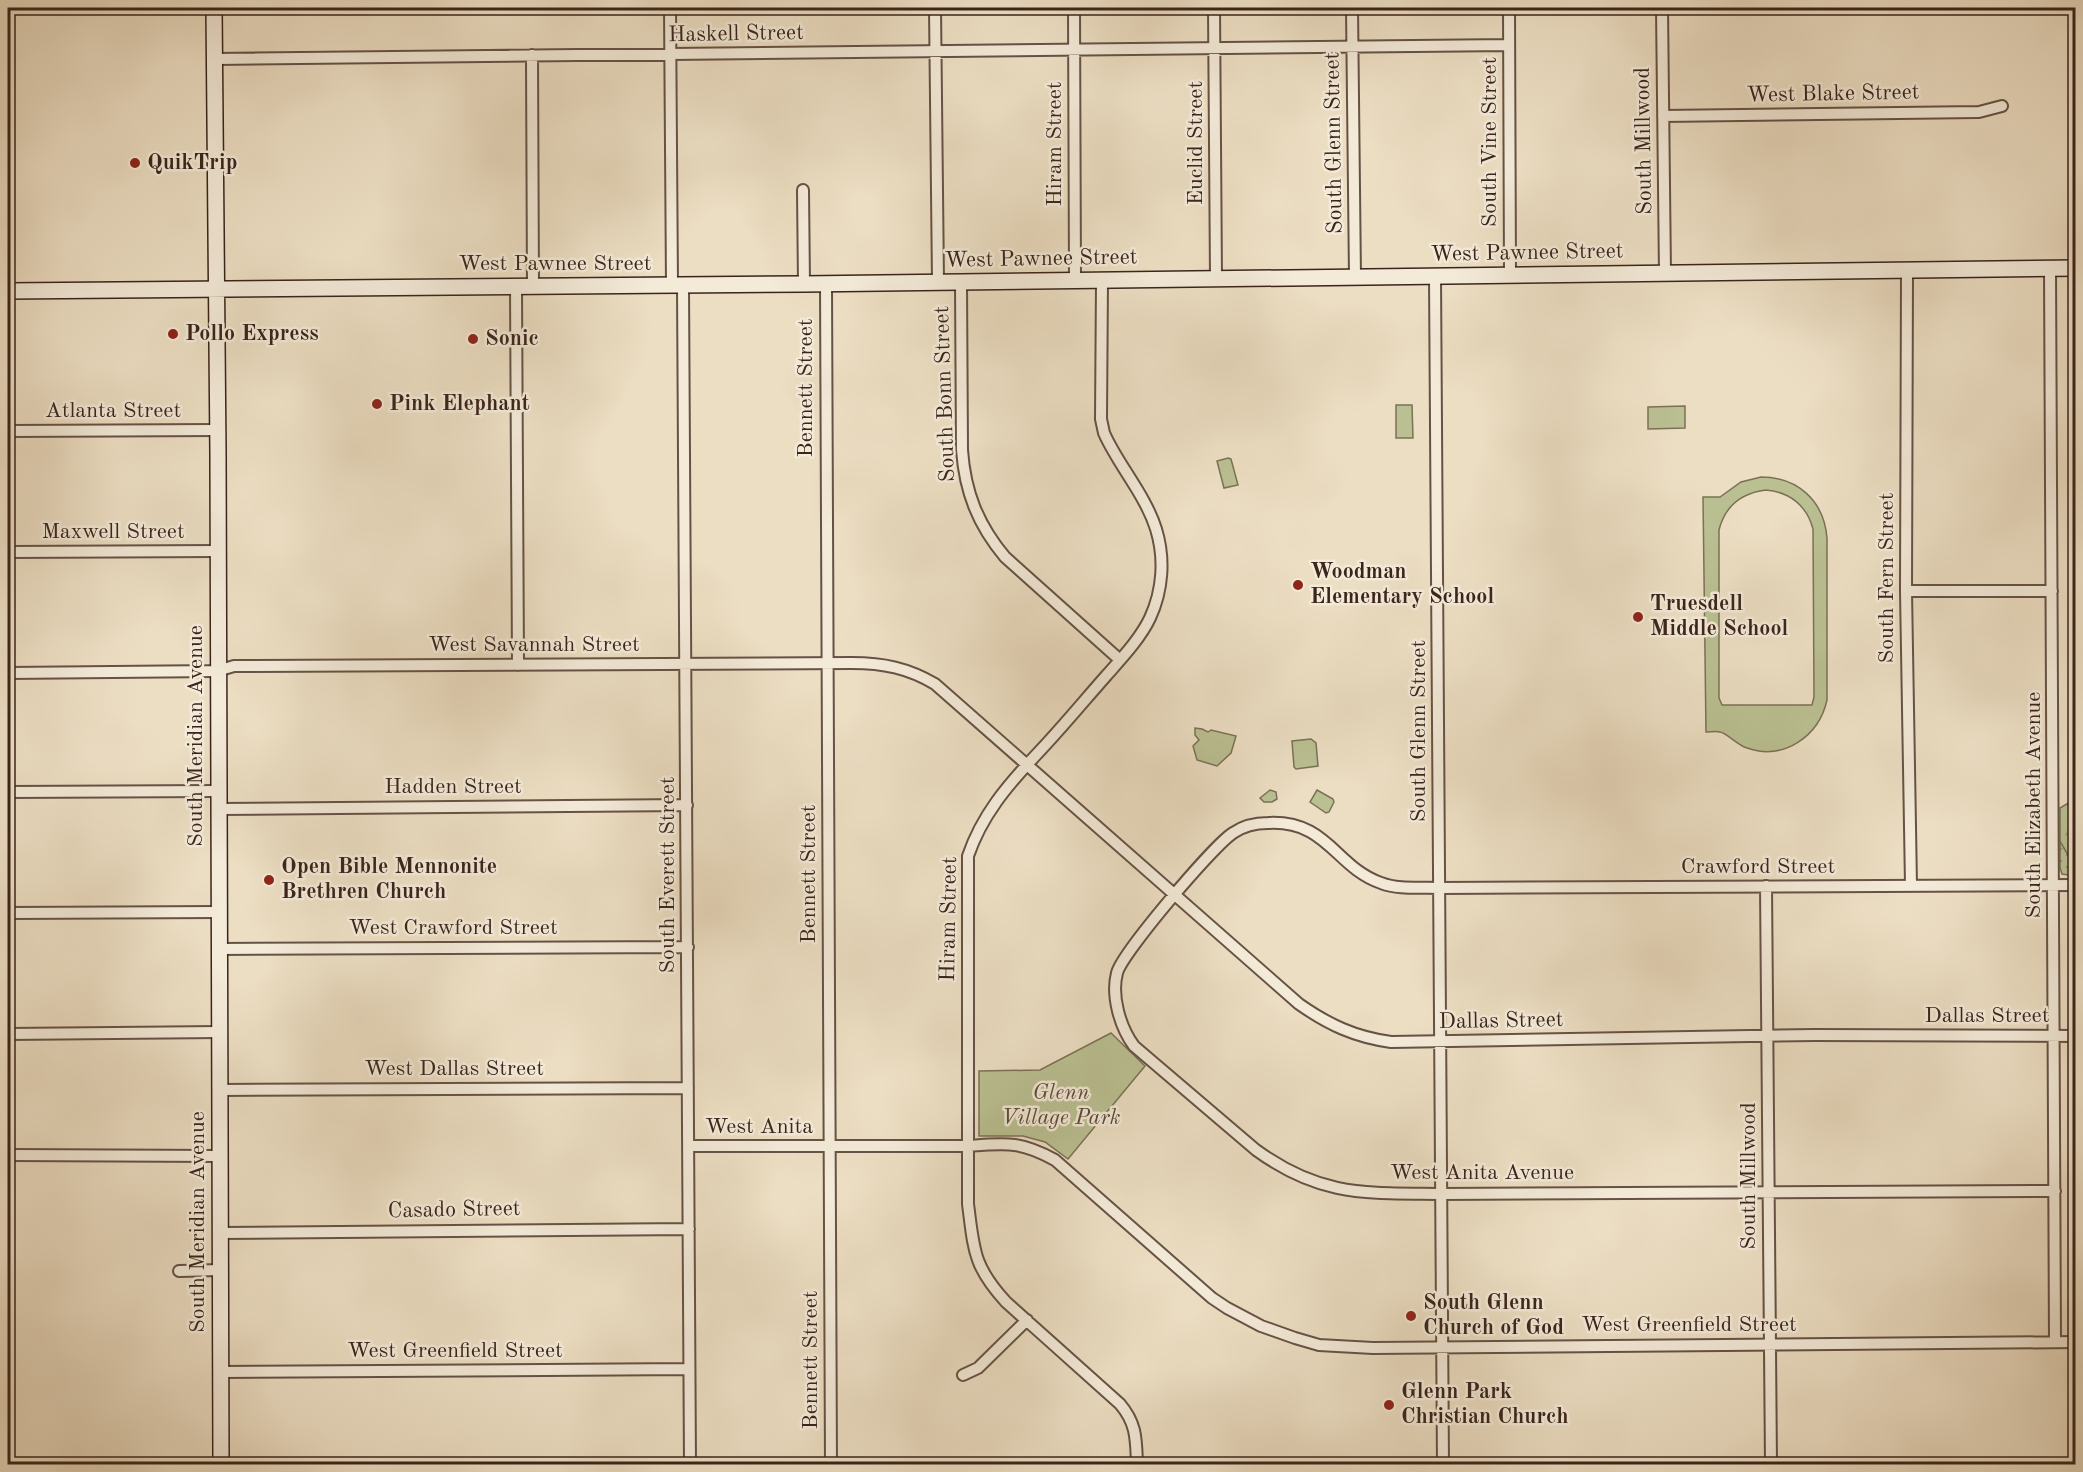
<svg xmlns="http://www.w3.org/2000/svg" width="2083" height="1472" font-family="'Old Standard TT',serif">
  <defs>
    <pattern id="grass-dots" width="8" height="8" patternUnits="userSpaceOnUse" patternTransform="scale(1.5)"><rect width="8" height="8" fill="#bac092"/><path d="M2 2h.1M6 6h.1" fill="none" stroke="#989c76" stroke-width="1.8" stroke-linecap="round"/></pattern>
    <pattern id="forest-firs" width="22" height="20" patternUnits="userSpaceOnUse" patternTransform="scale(1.5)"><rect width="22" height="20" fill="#bac092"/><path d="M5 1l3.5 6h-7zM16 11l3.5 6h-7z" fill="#989c76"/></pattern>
  </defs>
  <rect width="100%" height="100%" fill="#ecdec3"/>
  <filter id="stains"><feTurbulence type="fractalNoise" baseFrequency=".00333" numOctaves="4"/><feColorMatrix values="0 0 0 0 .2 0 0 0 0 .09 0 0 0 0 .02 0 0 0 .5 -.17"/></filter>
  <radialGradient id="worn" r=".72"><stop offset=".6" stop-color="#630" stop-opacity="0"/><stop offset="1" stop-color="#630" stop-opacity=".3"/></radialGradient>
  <path fill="url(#grass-dots)" stroke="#7a7256" stroke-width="1.5" d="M2060,841L2075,867V876L2062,874L2060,868Z"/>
  <path fill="url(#forest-firs)" stroke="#7a7256" stroke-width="1.5" d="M2075,799V867L2060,841V808Z"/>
  <path fill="#bac092" stroke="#7a7256" stroke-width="1.5" fill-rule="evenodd" d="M1396,405H1412L1413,438H1396Z
    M1685,406V428L1648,429V407Z
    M1228,458L1231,459L1238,485L1224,488L1217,461Z
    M1761,477C1798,477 1824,501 1827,538V700C1819,736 1784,761 1747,748C1737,745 1727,733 1720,732C1716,731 1710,732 1706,732L1703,497H1720L1741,482ZM1766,490C1790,492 1807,506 1813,529L1814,697L1812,705H1722L1719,698V530C1725,506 1742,493 1766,490Z
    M1195,728L1202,729L1208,732L1211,730L1236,736L1231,753L1217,766L1197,760L1193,746L1199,740L1195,735Z
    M1311,739L1316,743L1318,766L1296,769L1294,767L1292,741Z
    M1270,790L1276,792L1277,799L1272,802H1264L1260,798Z
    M1317,790L1333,799L1334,802L1329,812L1326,813L1310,802Z
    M1111,1033L1145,1066L1068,1159L1045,1142L1023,1136H979V1071L1040,1070Z"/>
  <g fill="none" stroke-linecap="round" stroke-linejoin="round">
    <defs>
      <path id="street" d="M670,8L672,286
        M935,8L938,282
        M1074,8L1075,281
        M1214,8L1216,279
        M1352,8L1355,278
        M1509,8L1510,276
        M1662,8L1665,274
        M532,55L533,286
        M215,59L1509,45
        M1663,116L1979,112L2002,106
        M803,190L804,284
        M2050,268L2055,1342
        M1907,270L1906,591L1911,885
        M1435,277L1443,1464
        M1102,280L1101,419L1104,433C1118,465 1145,494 1156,529C1165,558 1163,590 1150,618C1140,639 1121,659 1106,676C1083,702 1060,730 1036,755C1007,786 982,815 968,856V1204C974,1250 973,1266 1006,1302L1120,1404C1137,1424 1136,1440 1137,1464
        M961,282L962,450C965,492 978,525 1005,557L1120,660
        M826,284L831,1464
        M683,286L690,1464
        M516,287L518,665
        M8,431L218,430
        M8,552L218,551
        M1906,591H2052
        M8,673L217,671L234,666L852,663C883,663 908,668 935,684L1299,1004C1329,1025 1355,1037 1391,1042L1814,1035L2076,1036
        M8,792L218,791
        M218,809L687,805
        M1766,886L1771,1464
        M8,913L219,912
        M219,949L688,947
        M8,1034L220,1032
        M220,1090L688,1088
        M689,1146H968C1007,1143 1020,1141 1055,1160L1212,1298L1227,1308L1261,1326L1295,1338L1319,1345L1373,1348L2076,1342
        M8,1155L219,1156
        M2055,1191L1441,1194C1365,1193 1321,1197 1256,1150L1134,1046C1120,1027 1111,996 1117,973C1122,953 1214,845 1233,833C1243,826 1255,823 1268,823C1328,820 1335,867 1381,883C1399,890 1421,887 1440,888L2076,885
        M220,1233L689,1229
        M179,1271L220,1270
        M220,1372L689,1369
        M963,1375L978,1368L1027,1320"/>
      <path id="secondary" d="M214,8L218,453L221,1464
        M8,291L804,284L2076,268"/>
    </defs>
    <use href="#street" stroke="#665245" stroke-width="14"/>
    <use href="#secondary" stroke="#3a241b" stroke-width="18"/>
    <use href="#street" stroke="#f3ead8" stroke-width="10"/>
    <use href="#secondary" stroke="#f3ead8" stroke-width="15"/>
  </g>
  <g fill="#8f2418" stroke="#f3ead8" stroke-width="2">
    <circle cx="135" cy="163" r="6"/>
    <circle cx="173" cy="334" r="6"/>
    <circle cx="473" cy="339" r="6"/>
    <circle cx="377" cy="404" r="6"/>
    <circle cx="1298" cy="585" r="6"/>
    <circle cx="1638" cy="617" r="6"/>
    <circle cx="269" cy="880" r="6"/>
    <circle cx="1411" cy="1316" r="6"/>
    <circle cx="1389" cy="1405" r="6"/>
  </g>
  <g text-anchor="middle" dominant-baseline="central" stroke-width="5" stroke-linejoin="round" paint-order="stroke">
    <g font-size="22" fill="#3a241b" stroke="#f3ead8">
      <text transform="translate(736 34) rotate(-1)">Haskell Street</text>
      <text transform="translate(1833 94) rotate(-1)">West Blake Street</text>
      <text transform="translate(1644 141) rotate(-91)">South Millwood</text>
      <text transform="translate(1490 142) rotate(-90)">South Vine Street</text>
      <text transform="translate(1196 143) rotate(-90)">Euclid Street</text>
      <text transform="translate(1334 143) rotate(-91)">South Glenn Street</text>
      <text transform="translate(1055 144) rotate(-90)">Hiram Street</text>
      <text transform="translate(1527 253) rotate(-1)">West Pawnee Street</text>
      <text transform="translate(1041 259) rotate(-1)">West Pawnee Street</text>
      <text x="555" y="264">West Pawnee Street</text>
      <text transform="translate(806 388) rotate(-90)">Bennett Street</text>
      <text transform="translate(945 394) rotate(-92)">South Bonn Street</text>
      <text x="113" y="411">Atlanta Street</text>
      <text x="113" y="532">Maxwell Street</text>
      <text transform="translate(1887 578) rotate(-90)">South Fern Street</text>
      <text x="534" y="645">West Savannah Street</text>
      <text transform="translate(1419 731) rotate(-90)">South Glenn Street</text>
      <text transform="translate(196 736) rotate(-90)">South Meridian Avenue</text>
      <text x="453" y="787">Hadden Street</text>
      <text transform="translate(2034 805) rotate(-90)">South Elizabeth Avenue</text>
      <text x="1758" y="867">Crawford Street</text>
      <text transform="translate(809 874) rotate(-90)">Bennett Street</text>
      <text transform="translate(668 875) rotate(-90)">South Everett Street</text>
      <text transform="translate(949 919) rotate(-89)">Hiram Street</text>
      <text x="453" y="928">West Crawford Street</text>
      <text x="1987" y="1016">Dallas Street</text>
      <text transform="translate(1501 1021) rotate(-1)">Dallas Street</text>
      <text x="454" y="1069">West Dallas Street</text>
      <text x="759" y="1127">West Anita</text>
      <text x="1482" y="1173">West Anita Avenue</text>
      <text transform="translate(1749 1176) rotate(-90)">South Millwood</text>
      <text transform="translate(454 1210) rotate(-1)">Casado Street</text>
      <text transform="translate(198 1222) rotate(-90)">South Meridian Avenue</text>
      <text x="1689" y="1325">West Greenfield Street</text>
      <text x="455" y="1351">West Greenfield Street</text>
      <text transform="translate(811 1360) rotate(-90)">Bennett Street</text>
    </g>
    <g font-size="22" font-weight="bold" fill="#3a241b" stroke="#f3ead8" text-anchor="start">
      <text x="147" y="163">QuikTrip</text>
      <text x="185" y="334">Pollo Express</text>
      <text x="485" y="339">Sonic</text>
      <text x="389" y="404">Pink Elephant</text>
      <text x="1310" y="572">Woodman<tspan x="1310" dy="25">Elementary School</tspan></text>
      <text x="1650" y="604">Truesdell<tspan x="1650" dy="25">Middle School</tspan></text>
      <text x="281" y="867">Open Bible Mennonite<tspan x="281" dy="25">Brethren Church</tspan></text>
      <text x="1423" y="1303">South Glenn<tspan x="1423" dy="25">Church of God</tspan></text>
      <text x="1401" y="1392">Glenn Park<tspan x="1401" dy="25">Christian Church</tspan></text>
    </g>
    <g font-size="22" font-style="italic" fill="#5a4b39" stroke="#f3ead8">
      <text x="1061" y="1093">Glenn<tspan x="1061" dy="25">Village Park</tspan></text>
    </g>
  </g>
  <rect width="2083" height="1472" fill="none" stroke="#ecdec3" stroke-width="30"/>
  <rect x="9" y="9" width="2065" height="1454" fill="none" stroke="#3a241b" stroke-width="3"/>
  <rect x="15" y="15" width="2053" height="1442" fill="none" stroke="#3a241b" stroke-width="1.5"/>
  <rect width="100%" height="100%" filter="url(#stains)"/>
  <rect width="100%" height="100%" fill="url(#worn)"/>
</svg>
